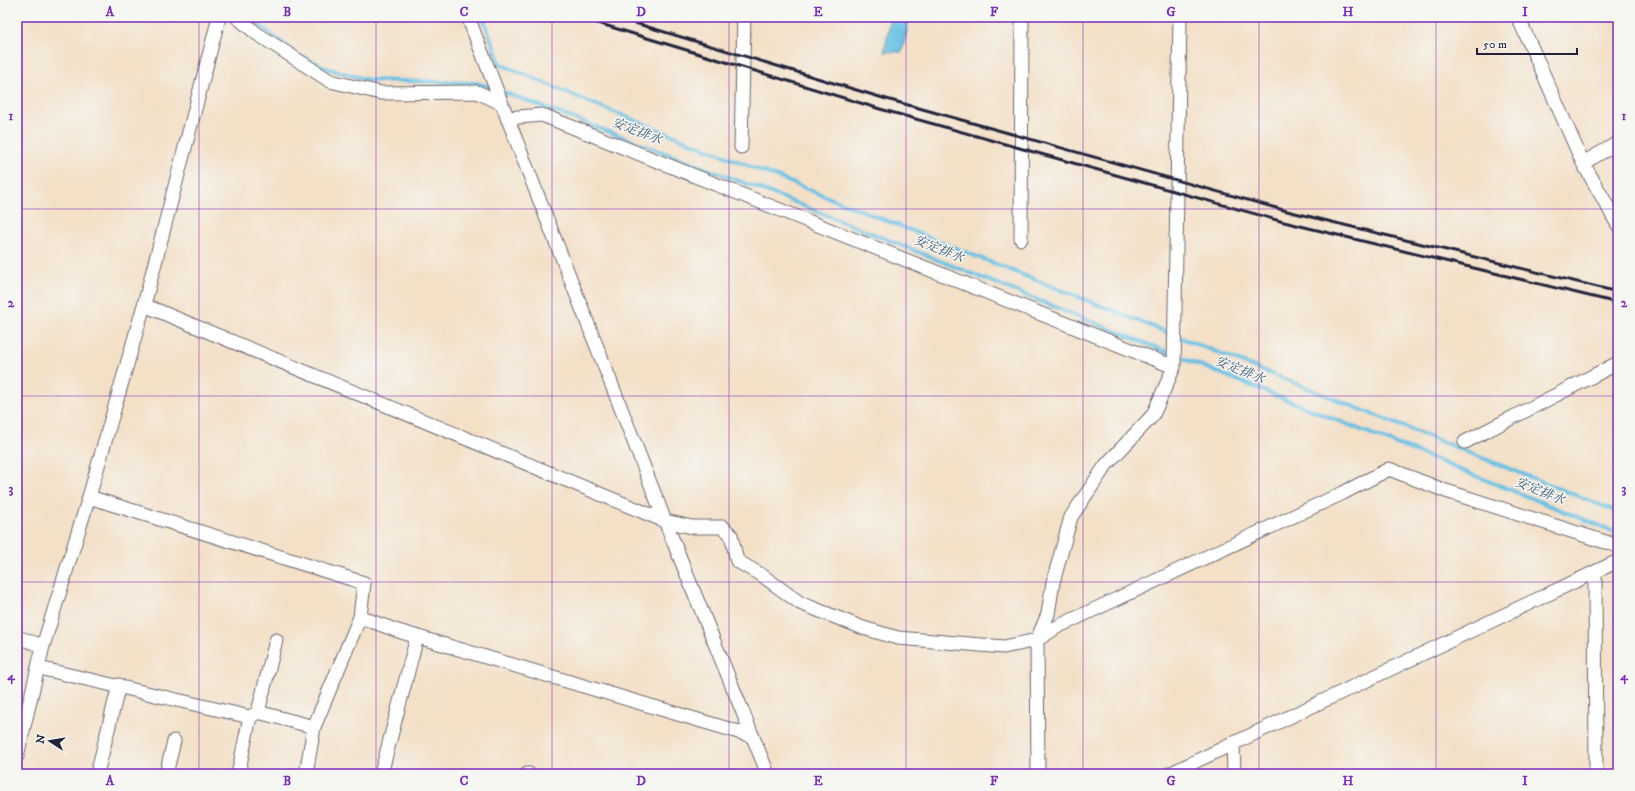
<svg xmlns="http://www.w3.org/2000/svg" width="1635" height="791" font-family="'IM FELL DW Pica','Noto Serif TC',serif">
  <rect width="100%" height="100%" fill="#f6f6f2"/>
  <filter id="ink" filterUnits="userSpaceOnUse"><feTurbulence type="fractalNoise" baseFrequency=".025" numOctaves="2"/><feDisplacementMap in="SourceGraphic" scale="8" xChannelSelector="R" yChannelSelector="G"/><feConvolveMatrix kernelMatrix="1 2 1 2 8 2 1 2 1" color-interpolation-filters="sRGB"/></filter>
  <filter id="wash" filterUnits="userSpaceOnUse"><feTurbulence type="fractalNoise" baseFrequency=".012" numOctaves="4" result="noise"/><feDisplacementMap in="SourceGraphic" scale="16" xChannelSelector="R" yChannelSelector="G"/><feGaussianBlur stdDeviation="0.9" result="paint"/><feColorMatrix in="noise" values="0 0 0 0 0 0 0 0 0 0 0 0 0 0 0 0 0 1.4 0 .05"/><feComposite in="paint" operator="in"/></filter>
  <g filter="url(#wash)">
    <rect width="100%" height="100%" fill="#f3e0c7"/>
    <path fill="#66c0e4" stroke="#447190" d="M891,17H910L902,52H884Z"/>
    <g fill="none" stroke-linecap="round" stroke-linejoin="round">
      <path stroke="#66c0e4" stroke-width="4" d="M249,17L285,45
        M483,17L500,64L589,102L1618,512
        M304,57L326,68L368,80L476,83L493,88
        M501,91L771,193L1618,533"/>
    </g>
  </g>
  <g filter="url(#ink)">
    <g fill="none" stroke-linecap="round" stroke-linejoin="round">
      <defs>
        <path id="minor" d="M237,17L256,33L330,81L381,93L477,92L501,103
          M468,17L665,521L768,774
          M1518,17L1583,163L1618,225
          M507,118L542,115L1174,367
          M741,147L744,17
          M1583,163L1618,143
          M1021,239L1022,17
          M144,305L665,521L692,527H723L731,535L737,561L763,576L800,603L863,628L898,638L1004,647L1037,640L1048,614L1053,582L1071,517L1106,465L1153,415L1174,367L1180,17
          M1465,442L1618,363
          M89,497L364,583L360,617L398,631L752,736
          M1595,573L1596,774
          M17,637L43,646
          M39,668L250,717L258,712L314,727
          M258,712L276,640
          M1233,743L1234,774
          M17,756L43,646L89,497L144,305L219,17
          M97,774L119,685
          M166,774L174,741
          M238,774L250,717
          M306,774L314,727L360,617
          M381,774L417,637
          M527,774H529
          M1038,774L1037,640L1057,627L1343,493L1389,469L1446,491L1618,546
          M1169,774L1618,561"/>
      </defs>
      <use href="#minor" stroke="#6b646c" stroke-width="15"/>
      <use href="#minor" stroke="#fff" stroke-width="13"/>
      <path stroke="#22223b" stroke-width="3" d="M578,17L880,109L1284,222L1618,303
        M615,17L883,98L1287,211L1618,292"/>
    </g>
  </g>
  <path fill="none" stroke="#7b2cbf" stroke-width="1" stroke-opacity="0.55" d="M199,17V774M376,17V774M552,17V774M729,17V774M906,17V774M1083,17V774M1259,17V774M1436,17V774M17,209H1618M17,396H1618M17,582H1618"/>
  <g text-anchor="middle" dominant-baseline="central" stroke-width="3" stroke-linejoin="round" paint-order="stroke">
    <g font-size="13" font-style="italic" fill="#3a5976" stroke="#f6f6f2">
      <text transform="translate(637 131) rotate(21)">安定排水</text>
      <text transform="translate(939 249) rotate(22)">安定排水</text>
      <text transform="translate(1240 370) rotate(22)">安定排水</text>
      <text transform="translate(1540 491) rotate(22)">安定排水</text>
    </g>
  </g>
  <rect width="1635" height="791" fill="none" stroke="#f6f6f2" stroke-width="44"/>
  <g transform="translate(50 741) rotate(282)" stroke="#f6f6f2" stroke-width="3" paint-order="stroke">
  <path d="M0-3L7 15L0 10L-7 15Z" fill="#22223b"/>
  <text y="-6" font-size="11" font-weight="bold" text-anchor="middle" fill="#22223b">N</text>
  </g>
  <path d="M1477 48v6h100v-6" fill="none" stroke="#22223b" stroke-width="2"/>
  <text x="1483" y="48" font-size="12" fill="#22223b" stroke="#f6f6f2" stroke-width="3" paint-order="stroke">50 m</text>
  <rect x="22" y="22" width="1591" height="747" fill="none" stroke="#7b2cbf" stroke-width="1.5"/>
  <g font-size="13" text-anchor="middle" font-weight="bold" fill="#7b2cbf">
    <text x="110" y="16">A</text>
    <text x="287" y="16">B</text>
    <text x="464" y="16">C</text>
    <text x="641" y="16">D</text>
    <text x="818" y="16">E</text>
    <text x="994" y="16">F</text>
    <text x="1171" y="16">G</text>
    <text x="1348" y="16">H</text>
    <text x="1525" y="16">I</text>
    <text x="11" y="120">1</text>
    <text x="1624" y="120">1</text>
    <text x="11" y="307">2</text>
    <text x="1624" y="307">2</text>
    <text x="11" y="493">3</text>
    <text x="1624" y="493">3</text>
    <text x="11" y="680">4</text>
    <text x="1624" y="680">4</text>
    <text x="110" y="785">A</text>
    <text x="287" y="785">B</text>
    <text x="464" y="785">C</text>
    <text x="641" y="785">D</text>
    <text x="818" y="785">E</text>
    <text x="994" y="785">F</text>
    <text x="1171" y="785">G</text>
    <text x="1348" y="785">H</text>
    <text x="1525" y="785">I</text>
  </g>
</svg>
